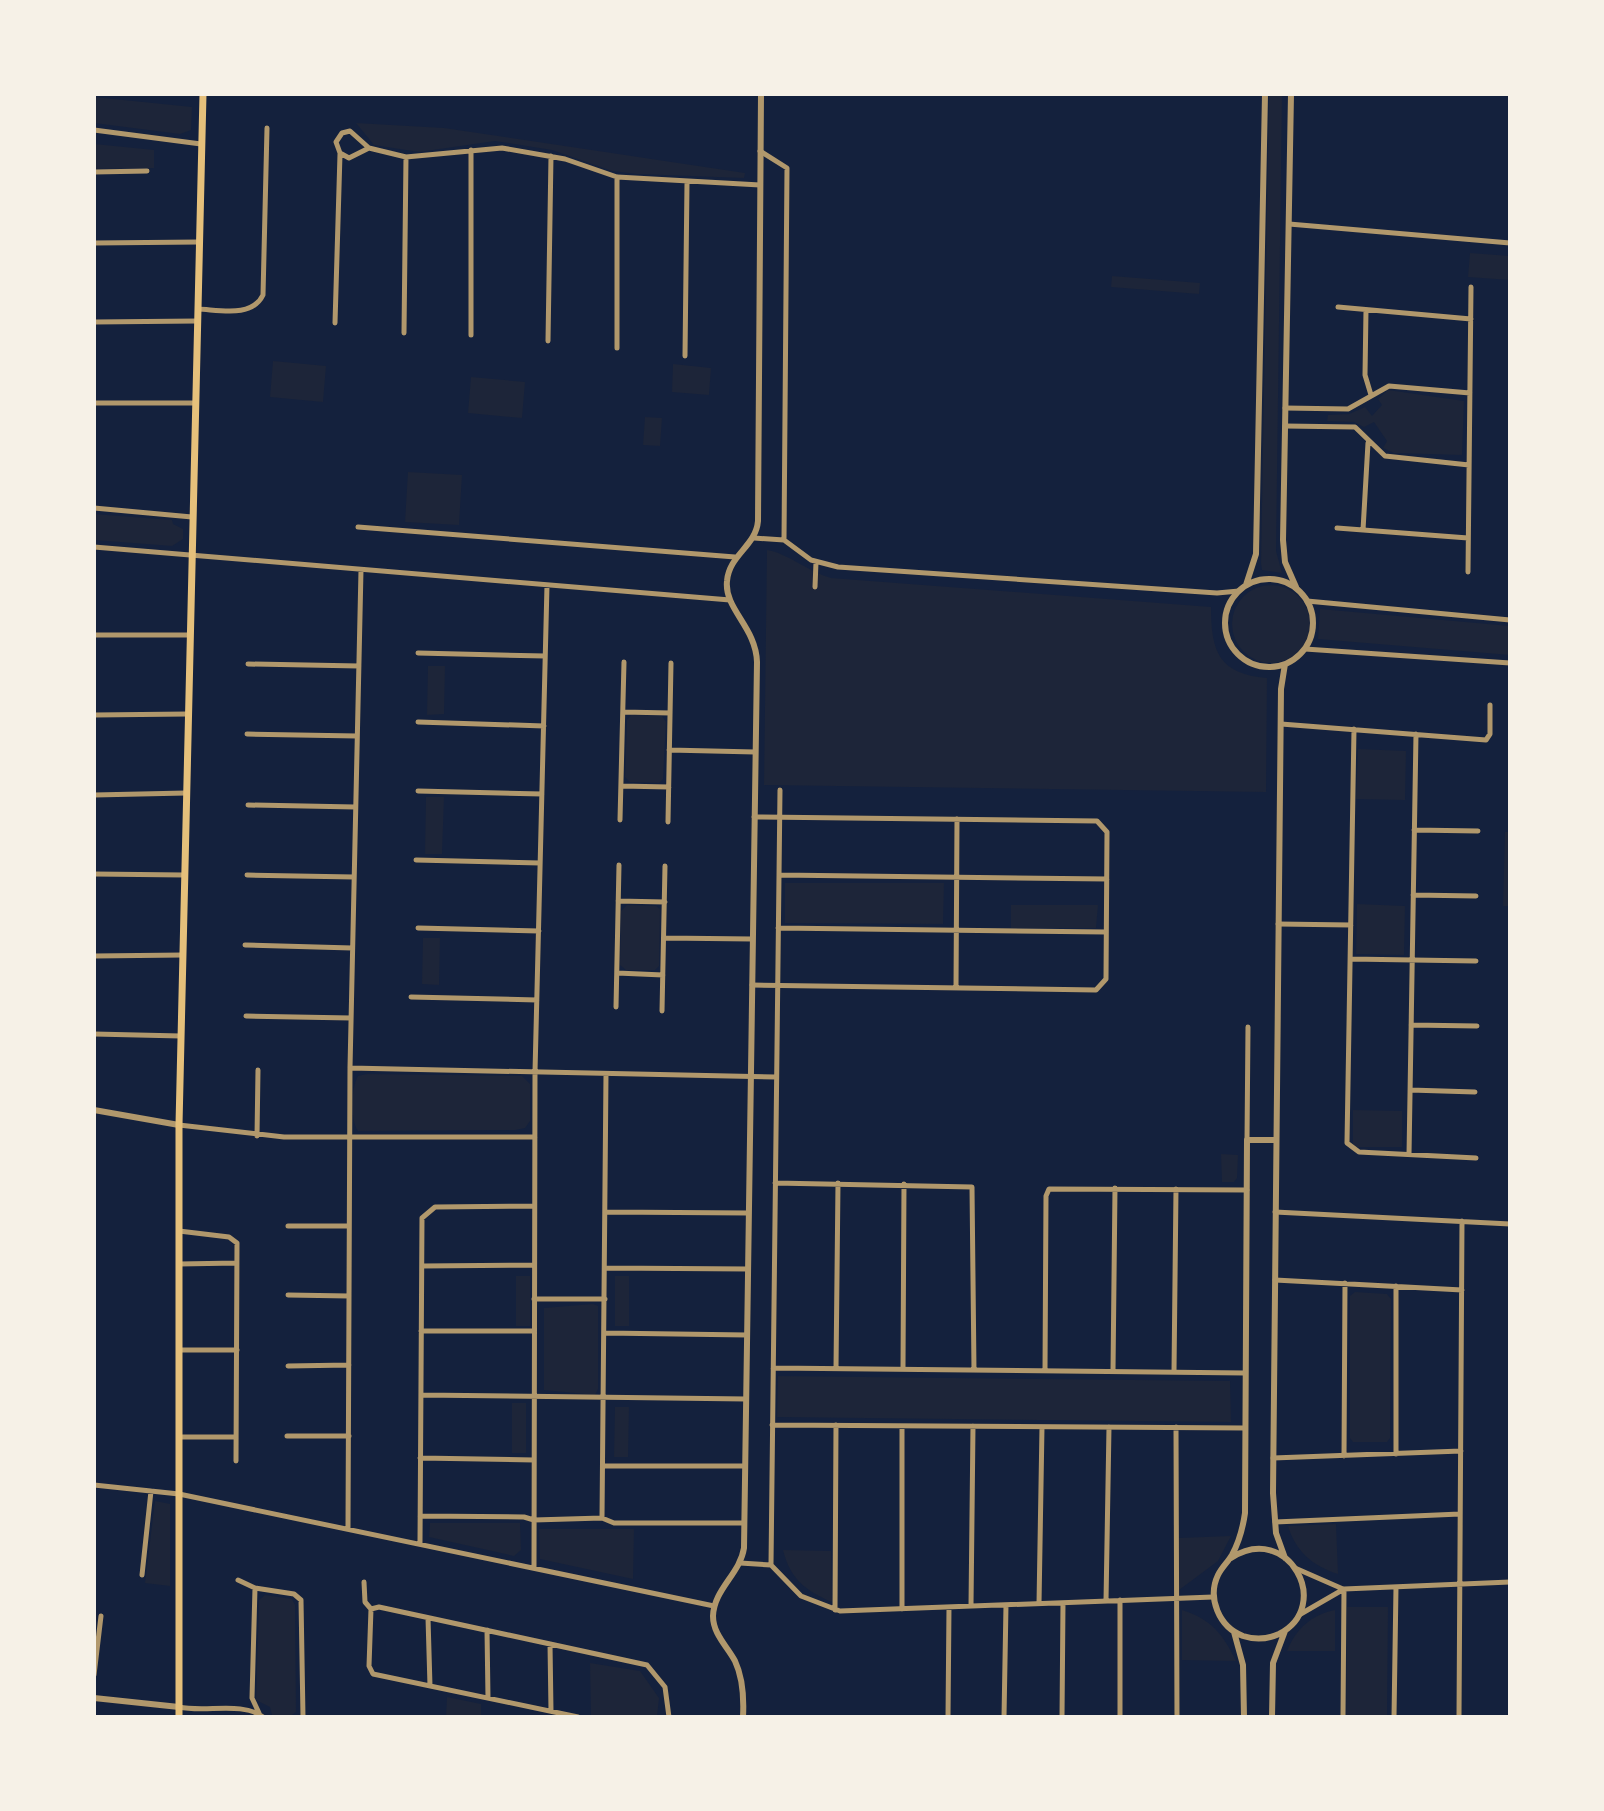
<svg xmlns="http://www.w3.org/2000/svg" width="1604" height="1811" font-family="Lato,sans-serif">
  <rect width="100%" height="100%" fill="#14213d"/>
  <path fill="#1d2539" d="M1269,94H1282L1276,551L1282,573L1262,570L1261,563Z
    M94,97L192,107L191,130L180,134L94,123Z
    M356,123L444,128L745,173L744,178L637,174L612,171L552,150L495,141L419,152L374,145Z
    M94,144L154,150V168L94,169Z
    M1470,253L1510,256V280L1468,277Z
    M1112,276L1200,283L1199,294L1111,287Z
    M273,361L326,366L323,402L270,397Z
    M673,364L711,368L709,395L672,392Z
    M471,377L525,382L522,418L468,413Z
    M1388,390L1464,401L1462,455L1394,453L1383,448L1387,441L1374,422L1364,427L1354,422L1327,421L1328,415L1349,414L1365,407L1372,416L1382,405L1378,399Z
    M645,417L662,418L660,446L643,445Z
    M408,472L462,475L459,525L405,522Z
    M94,514L172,520L173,524L183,529V539L172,546L94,540Z
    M767,550C787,553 807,571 831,578L1211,607C1211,652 1219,674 1267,678L1266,792L764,785Z
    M1232 624a39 39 0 1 1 78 0a39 39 0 1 1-78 0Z
    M1320,609L1510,626V655L1318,639Z
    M428,666H445L444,714L427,715Z
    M631,715L662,716L666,722L663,779L659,783L630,782L625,777L627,720Z
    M1358,749L1406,751L1405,800L1356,799Z
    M426,797H444L442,854H425Z
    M1505,832H1510V906H1503Z
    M785,883H944L943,924L785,923Z
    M1357,904L1405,906L1404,955L1356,954Z
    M627,905L656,906L660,909L659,966L655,970H626L620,965L621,911Z
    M1011,905H1098L1096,928H1011Z
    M423,938H440L439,985L422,984Z
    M367,1074L522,1076L530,1084V1121L525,1128L515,1130L358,1131C350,1120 351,1088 358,1076Z
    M1353,1110L1402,1111V1147H1353Z
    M1221,1154L1238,1155L1237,1178L1234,1182H1222Z
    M516,1276H530V1326H516Z
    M615,1276H629V1326H615Z
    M1355,1292L1387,1294L1391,1299L1390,1438L1387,1442H1353L1350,1438V1296Z
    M593,1304L598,1306V1389L595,1395L544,1390V1308Z
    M778,1376L1230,1381L1231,1422L777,1417Z
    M512,1403H526V1453H512Z
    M615,1407H629L628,1457H614Z
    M155,1501L170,1504V1586L145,1583Z
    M430,1523H520L521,1550L514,1556L429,1537Z
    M1336,1524L1338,1574C1313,1566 1296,1552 1288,1526Z
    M539,1529H634L633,1579L540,1559Z
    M1231,1536L1218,1561L1179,1590V1538Z
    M783,1550L831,1551L832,1602C806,1591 790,1579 783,1550Z
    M265,1595L292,1599L295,1605L296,1712L292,1715H272L270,1707L256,1700L259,1600Z
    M1347,1607H1388L1387,1717H1346Z
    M1182,1610C1211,1619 1223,1634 1236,1661L1182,1660Z
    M1335,1610V1651H1287C1296,1629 1311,1615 1335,1610Z
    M590,1663L640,1671L659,1698L657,1717L591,1715Z
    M447,1697L481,1704V1717H446Z"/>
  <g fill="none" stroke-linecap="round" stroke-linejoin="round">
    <path stroke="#b1986c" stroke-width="5" d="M94,130L201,144
      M369,148L349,158L340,153L336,142L342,133L350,131L369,148L406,157L502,148L565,159L617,177L760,185
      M471,150V335
      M760,151L787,168L784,540
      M94,172L147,171
      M1289,224L1510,243
      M94,243L199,242
      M1338,307L1471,319
      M198,309C220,310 252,318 263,295L267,128
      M1366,310L1365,375L1371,395
      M94,322L197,321
      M335,323L340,154
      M404,333L406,157
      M548,341L551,156
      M617,348V177
      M685,356L687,183
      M94,403H195
      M1285,408L1348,409L1389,386L1470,393
      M1285,426L1355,427L1385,456L1469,465
      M94,508L192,517
      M358,527L735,557
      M1337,528L1468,538
      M1363,530L1368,443
      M754,538L784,540L811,560L838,567L1217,593L1239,591
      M94,547L730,600
      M1468,572L1471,287
      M815,587L816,562
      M1307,601L1510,620
      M94,635H189
      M1305,649L1510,663
      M418,653L545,656
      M248,664L359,666
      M623,712L670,713
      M94,715L188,714
      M418,722L544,726
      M1281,724L1486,740L1490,734V705
      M1354,729L1347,1143L1359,1152L1476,1158
      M247,734L357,736
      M669,750L755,752
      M621,786L669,787
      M418,791L542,794
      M94,795L186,793
      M248,805L355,807
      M620,820L624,662
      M668,822L671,663
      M1414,830L1478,831
      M416,860L540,863
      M94,874L184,875
      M247,875L354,877
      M779,875L1107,879
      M1413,895L1476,896
      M618,901L665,902
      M1278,924L1351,925
      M418,928L539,931
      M778,928L1106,932
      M664,938L752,939
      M245,945L352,948
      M94,956L183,955
      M1350,959L1476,961
      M617,973L663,975
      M752,985L1096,990L1106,979L1107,832L1097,821L754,817
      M956,988L957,819
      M411,997L537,1000
      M616,1007L619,865
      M662,1011L665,866
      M246,1016L351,1018
      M1411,1025L1477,1026
      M94,1034L181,1036
      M350,1068L776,1077
      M1410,1090L1475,1092
      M179,1125L284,1137H535
      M257,1136L258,1070
      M1247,1140L1248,1027
      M1409,1155L1416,734
      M775,1183L972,1187L974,1370
      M606,1212L748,1213
      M1275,1212L1510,1224
      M288,1226H349
      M179,1231L229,1237L237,1243L236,1461
      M179,1264L237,1263
      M422,1266L534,1265
      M605,1268L748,1269
      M1275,1280L1462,1290
      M288,1295L349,1296
      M534,1299H605
      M421,1331H534
      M605,1333L747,1335
      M179,1350H237
      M288,1366L349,1365
      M773,1368L1245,1373
      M836,1368L838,1183
      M903,1369L904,1184
      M1045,1370L1046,1196L1049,1189L1247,1190
      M1113,1371L1115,1188
      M1174,1372L1176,1189
      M421,1395L746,1399
      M772,1425L1245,1428
      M1176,1427L1177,1717
      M287,1436H349
      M179,1437H236
      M1396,1454V1286
      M1344,1456L1345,1283
      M420,1458L534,1460
      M1273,1458L1461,1451
      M605,1466H745
      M94,1485L179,1494L714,1606
      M420,1516L524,1517L534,1520L602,1518
      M602,1518L606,1074
      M602,1518L614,1523H744
      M1275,1522L1460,1514
      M348,1528L350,1068L361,570
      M420,1543L422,1218L435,1207L534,1206
      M740,1563L771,1565L801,1596L840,1611L1213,1597
      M771,1565L780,790
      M534,1568L535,1072L547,585
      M1295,1568L1343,1589
      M142,1575L151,1491
      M238,1580L255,1588L294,1594L301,1600L303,1717
      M364,1582L365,1602L371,1609L369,1666L373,1674L578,1717
      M255,1588L252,1698L259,1713
      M1106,1601L1109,1427
      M1039,1604L1042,1427
      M971,1606L973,1426
      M371,1609L379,1607L647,1665L665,1687L669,1717
      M902,1609V1426
      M835,1610L836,1425
      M1299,1615L1344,1589L1510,1582
      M428,1618L430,1686
      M487,1630L488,1698
      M550,1644L551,1711
      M94,1675L101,1616
      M179,1707C205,1713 242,1701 263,1717
      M948,1717L949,1607
      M1004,1717L1006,1605
      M1062,1717L1063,1603
      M1120,1717V1600
      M1343,1717L1344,1589
      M1394,1717L1396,1587
      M1459,1717L1462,1221"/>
    <path stroke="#b1986c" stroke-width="6" d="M1291,94L1283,540L1285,562L1296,587
      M1225 623a44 44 0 1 1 88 0a44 44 0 1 1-88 0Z
      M1246,585L1256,554L1265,94
      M1285,664L1281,689L1273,1493L1276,1533L1285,1558
      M94,1110L179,1125
      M1231,1558C1288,1521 1334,1606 1279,1634C1268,1639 1255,1640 1243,1636C1219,1627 1207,1598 1218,1575C1222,1567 1228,1562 1232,1555C1239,1542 1243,1527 1245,1513L1247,1140H1274
      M1234,1632L1243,1665L1244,1717
      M94,1698L179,1707
      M743,1717C744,1698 743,1678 735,1661C727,1646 713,1634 713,1616C714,1589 740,1574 744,1548L757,662C756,627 724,609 727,581C729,555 756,546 758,521L761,94
      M1272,1717L1273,1663L1285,1631"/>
    <path stroke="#e5c07b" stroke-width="7" d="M179,1717V1125L203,94"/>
  </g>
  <rect width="1604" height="1811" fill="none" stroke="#f6f1e7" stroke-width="192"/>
</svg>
